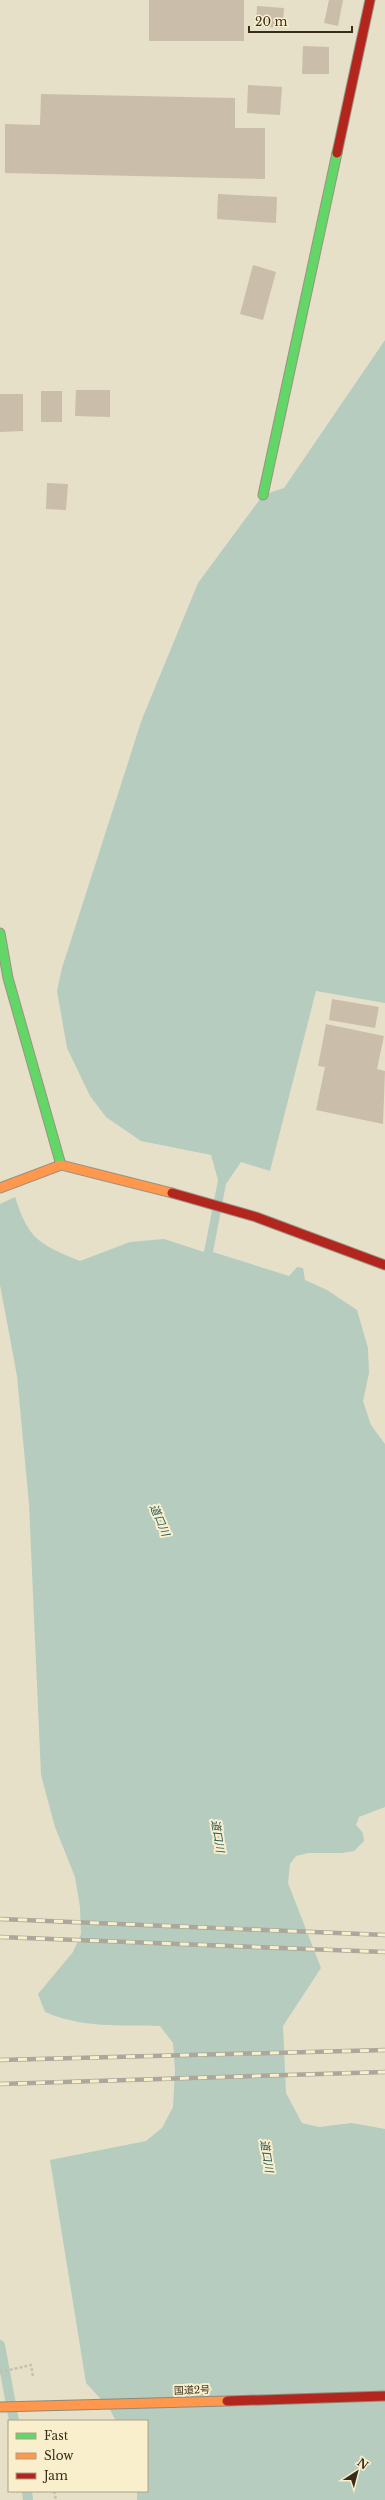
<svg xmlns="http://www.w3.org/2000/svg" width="385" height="2500" font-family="'Libre Baskerville','Noto Sans JP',serif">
  <rect width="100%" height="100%" fill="#e6e0c9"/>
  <path fill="#b6ccbf" d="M385,340V1003L316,991L270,1171L241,1162L226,1184L213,1252L289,1276L297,1267L303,1268L305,1280L327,1290L357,1310L368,1348L369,1373L363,1401L371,1425L385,1444V1807L359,1817L356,1825L363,1833L364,1841L354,1851L342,1853H308L296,1856L290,1864L288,1883L321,1968L283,2026L286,2093L302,2123L319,2127L352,2123L385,2129V2500H137V2491H147V2421H116L109,2408L86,2383L50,2160L146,2141L162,2128L173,2107L175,2070L173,2043L160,2026C120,2025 82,2028 45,2012L38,1994L73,1952L81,1934L80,1907L75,1877L55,1827L41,1775L29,1504L17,1376L0,1285V1204L15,1197C29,1240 39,1244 80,1261L130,1242L164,1239L204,1252L218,1180L211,1155L141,1141L106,1117L90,1096L67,1048L57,991L62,968L142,719L198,583L263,495L284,488Z"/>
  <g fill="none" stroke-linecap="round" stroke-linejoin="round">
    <path stroke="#b6ccbf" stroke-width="10" d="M0,2345L14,2421
      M27,2491L28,2500"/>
  </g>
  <path fill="#cabdaa" d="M149,0H244V41H149Z
    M329,0H343L338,26L324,23Z
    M257,6L284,8L283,28L256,26Z
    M303,46L329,47V74H302Z
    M248,85L282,87L280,115L247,113Z
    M41,94L235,98V128H265V179L5,173V124L40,125Z
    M218,194L277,197L276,223L217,219Z
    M253,265L276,272L263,320L240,314Z
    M76,390H110V417L75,416Z
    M41,391H62V422H41Z
    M0,394H23V431L0,432Z
    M47,483L68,484L66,510L46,509Z
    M332,999L379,1007L375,1028L329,1020Z
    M326,1024L384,1036L377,1069L385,1071L383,1124L316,1110L325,1067L318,1066Z"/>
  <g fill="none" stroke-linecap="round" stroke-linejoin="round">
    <defs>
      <path id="fast" d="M263,495L337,153
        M0,933L8,978L61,1165"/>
      <path id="slow" d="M0,1188L61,1165L172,1193"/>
      <path id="jam" d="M337,153L370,0
        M172,1193L256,1217L385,1265"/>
    </defs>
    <use href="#fast" stroke="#9a9383" stroke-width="11"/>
    <use href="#slow" stroke="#9a9383" stroke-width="11"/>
    <use href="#jam" stroke="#9a9383" stroke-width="11"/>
    <path stroke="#c5c0b2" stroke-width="2.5" stroke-dasharray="3 2" stroke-linecap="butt" d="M0,2372L31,2365L33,2377
      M54,2491L56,2500"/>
    <use href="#fast" stroke="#63d668" stroke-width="9"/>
    <use href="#slow" stroke="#ff974d" stroke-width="9"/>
    <use href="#jam" stroke="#b3261e" stroke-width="9"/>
    <defs>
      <path id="rail" d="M0,1919L385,1935
        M0,1937L385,1952
        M0,2060L385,2050
        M0,2084L385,2072"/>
    </defs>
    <use href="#rail" stroke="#aba79c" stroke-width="4.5"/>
    <use href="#rail" stroke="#f9efcd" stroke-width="3" stroke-dasharray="9" stroke-linecap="butt"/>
    <defs>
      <path id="slow-bridge" d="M0,2407L227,2401"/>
      <path id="jam-bridge" d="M227,2401L385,2396"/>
    </defs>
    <use href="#slow-bridge" stroke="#908979" stroke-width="11" stroke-linecap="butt"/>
    <use href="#jam-bridge" stroke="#908979" stroke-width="11" stroke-linecap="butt"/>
    <use href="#slow-bridge" stroke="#ff974d" stroke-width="9"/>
    <use href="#jam-bridge" stroke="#b3261e" stroke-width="9"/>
  </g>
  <g text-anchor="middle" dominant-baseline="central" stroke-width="4" stroke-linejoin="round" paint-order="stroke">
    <g font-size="10" fill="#392c1a" stroke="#f9efcd">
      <text transform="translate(192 2390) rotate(-2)">国道2号</text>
    </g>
    <g font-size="11" font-style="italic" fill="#285a5b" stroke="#f9efcd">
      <text transform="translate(160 1520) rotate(67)">道口川</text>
      <text transform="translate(218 1836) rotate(81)">道口川</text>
      <text transform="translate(267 2156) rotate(81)">道口川</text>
    </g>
  </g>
  <rect x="8" y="2420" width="140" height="72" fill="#f9efcd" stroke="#aca185"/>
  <rect x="16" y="2433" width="20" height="6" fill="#63d668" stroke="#aca185"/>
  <text x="44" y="2440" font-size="12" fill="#392c1a">Fast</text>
  <rect x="16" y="2453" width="20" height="6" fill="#ff974d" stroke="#aca185"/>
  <text x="44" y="2460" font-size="12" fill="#392c1a">Slow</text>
  <rect x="16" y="2473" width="20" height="6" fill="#b3261e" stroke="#aca185"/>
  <text x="44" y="2480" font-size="12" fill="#392c1a">Jam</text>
  <g transform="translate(357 2472) rotate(36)" stroke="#f9efcd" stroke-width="3" paint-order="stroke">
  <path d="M0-3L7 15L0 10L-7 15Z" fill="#392c1a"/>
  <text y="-6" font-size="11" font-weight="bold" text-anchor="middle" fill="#392c1a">N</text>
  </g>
  <path d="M249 26v6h103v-6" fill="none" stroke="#392c1a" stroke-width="2"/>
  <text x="255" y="26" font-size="12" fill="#392c1a" stroke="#f9efcd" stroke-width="3" paint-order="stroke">20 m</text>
</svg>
